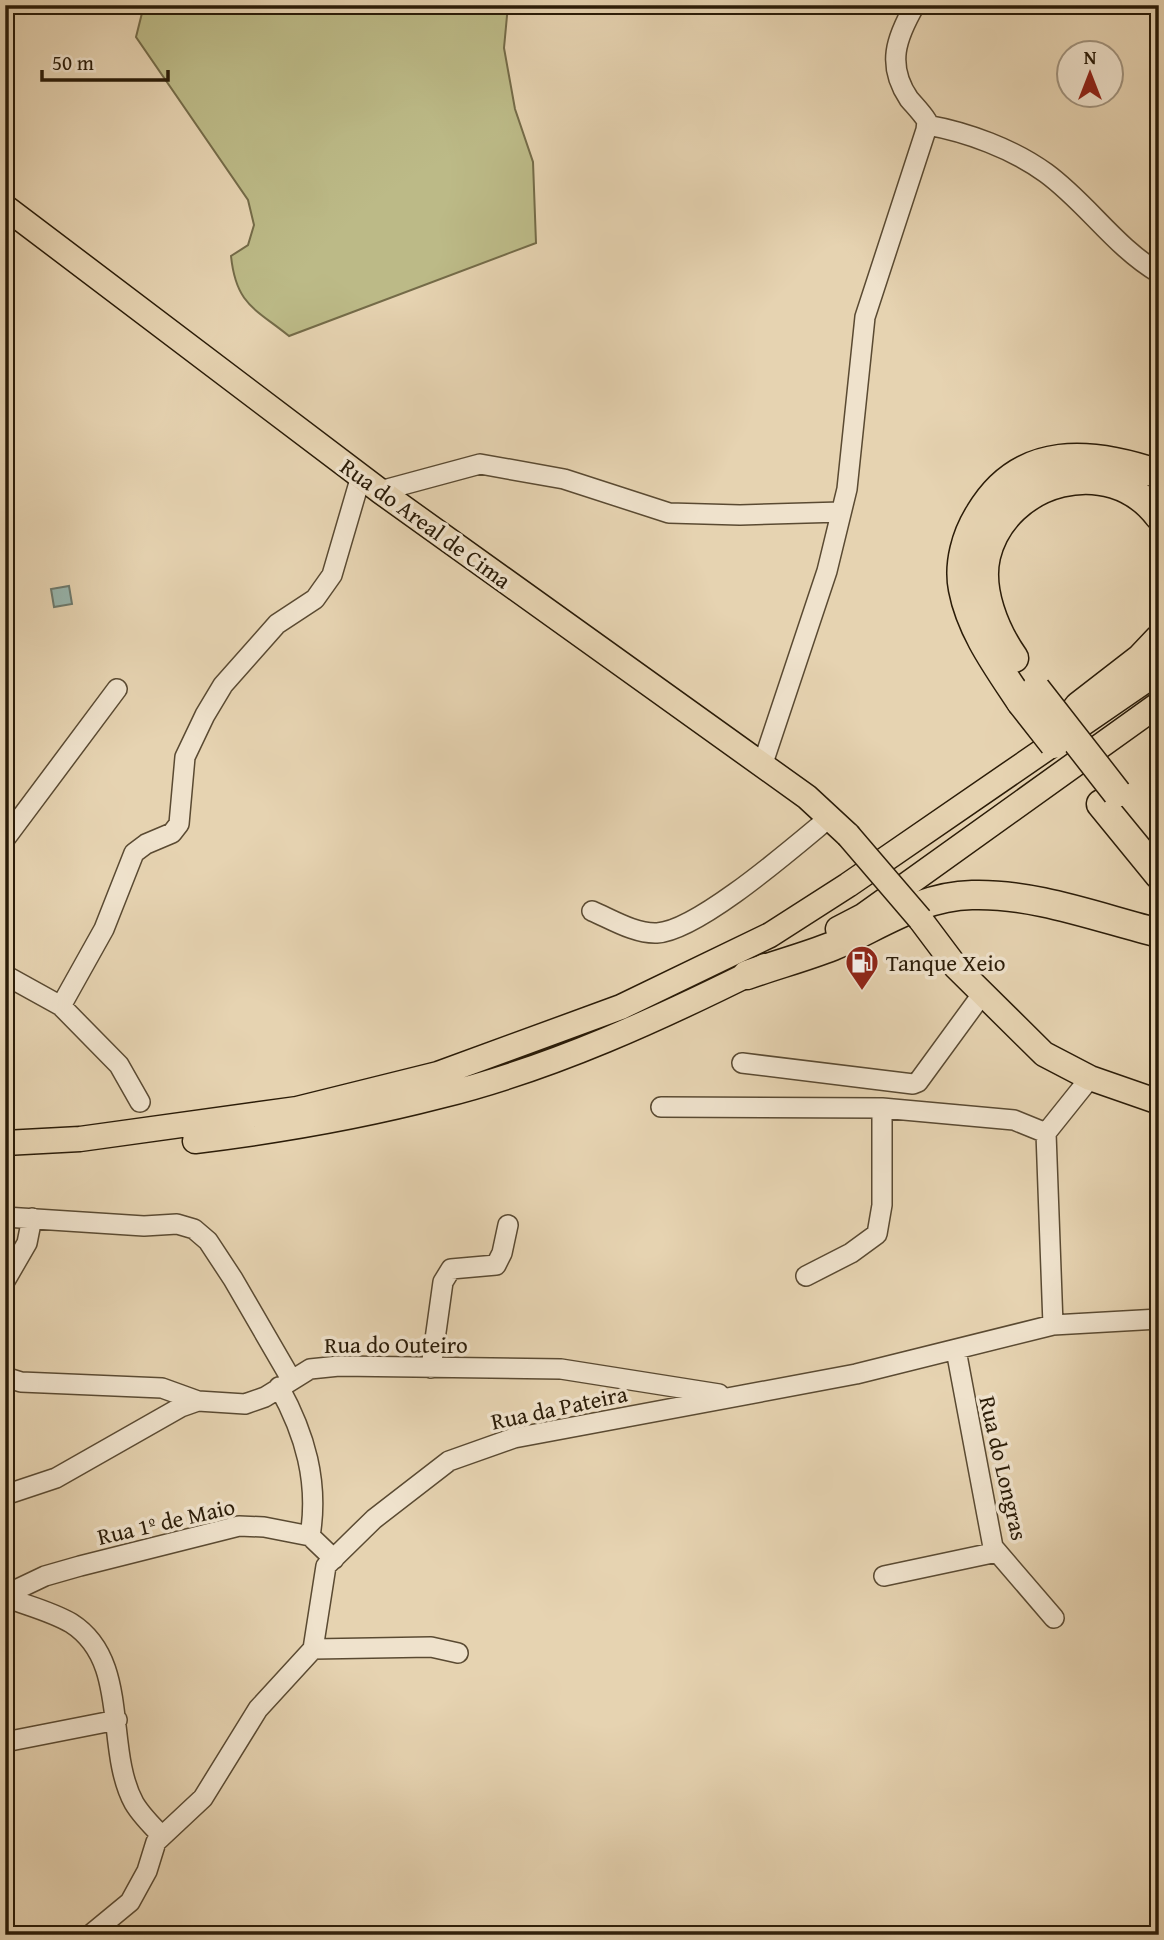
<svg xmlns="http://www.w3.org/2000/svg" width="1164" height="1940" font-family="'Gentium Book Plus',serif">
  <rect width="100%" height="100%" fill="#e6d3b1"/>
  <filter id="stains"><feTurbulence type="fractalNoise" baseFrequency=".00286" numOctaves="4"/><feColorMatrix values="0 0 0 0 .2 0 0 0 0 .09 0 0 0 0 .02 0 0 0 .5 -.17"/></filter>
  <radialGradient id="worn" r=".72"><stop offset=".6" stop-color="#630" stop-opacity="0"/><stop offset="1" stop-color="#630" stop-opacity=".3"/></radialGradient>
  <path fill="#bcba87" stroke="#746b48" stroke-width="2" d="M144,5H508L504,48L515,109L533,162L536,243L289,336C254,308 236,304 231,256L248,245L254,225L248,200L136,37Z"/>
  <path fill="#97b7b0" stroke="#6c796d" stroke-width="2" d="M69,586L72,604L54,607L51,589Z"/>
  <g fill="none" stroke-linecap="round" stroke-linejoin="round">
    <defs>
      <path id="minor" d="M927,125C967,132 1013,149 1046,173C1087,203 1115,247 1159,273
        M380,491L480,464L564,479L669,513L740,515L841,512
        M762,766L827,571L847,489L865,317L926,130L927,121C922,113 915,106 909,99C886,65 896,38 915,5
        M5,839L117,689
        M592,911C611,919 635,934 657,933C698,931 795,846 829,818
        M5,975L61,1006L119,1065L140,1102
        M61,1006L104,929L134,853L146,844L172,833L179,824L185,757L205,715L223,685L277,624L315,599L332,575L361,476
        M742,1063L913,1084L918,1082L983,993
        M661,1107L882,1108L1014,1120L1046,1133
        M5,1217L144,1226L177,1224L194,1229L208,1241L233,1279L291,1379
        M806,1276L851,1253L877,1234L882,1205V1108
        M5,1281L27,1243L32,1218
        M1053,1325L1046,1133L1090,1078
        M956,1350L993,1547L1054,1618
        M431,1368L443,1282L451,1269L496,1265L502,1253L508,1225
        M5,1377L21,1382L162,1388L198,1401
        M279,1387C305,1434 319,1482 310,1536
        M5,1495L56,1478L181,1407L198,1401L245,1404L265,1397L310,1369L339,1366L561,1369L719,1394
        M884,1576L997,1552
        M5,1595L45,1576L80,1566L239,1526L264,1527L310,1536L334,1559
        M5,1597C28,1606 50,1611 71,1623C131,1661 104,1748 134,1803C141,1815 152,1826 162,1836
        M313,1649L431,1647L458,1653
        M5,1742L117,1720
        M90,1935L130,1902L147,1871L156,1842L203,1798L258,1709L313,1649L326,1566L374,1519L449,1461L514,1438L856,1374L1053,1325L1159,1319"/>
      <path id="major" d="M5,207L380,491L807,797L848,835
        M920,919L956,967L1044,1054L1090,1078L1159,1102
        M838,929L863,916L1159,704
        M195,1141C278,1131 359,1117 440,1096C553,1068 661,1018 765,966
        M5,1143L80,1139L297,1109L438,1074L621,1007L770,935L848,885L1159,671"/>
      <path id="highway" d="M1014,658C995,631 978,590 986,556C1005,479 1110,451 1159,516
        M1021,702C998,667 971,631 963,589C958,564 966,535 980,513C1021,444 1092,451 1159,474
        M1050,743L1079,706L1141,658L1159,639
        M1101,804L1159,875
        M747,975C775,965 805,957 833,946C879,926 920,896 972,895C1034,893 1099,918 1159,933"/>
    </defs>
    <use href="#minor" stroke="#5a4a32" stroke-width="22"/>
    <use href="#major" stroke="#2b1c08" stroke-width="27"/>
    <use href="#highway" stroke="#2b1c08" stroke-width="31"/>
    <use href="#minor" stroke="#efe2cc" stroke-width="19"/>
    <use href="#major" stroke="#e6d3b1" stroke-width="24"/>
    <use href="#highway" stroke="#e6d3b1" stroke-width="28"/>
    <defs>
      <path id="major-bridge" d="M848,835L920,919"/>
      <path id="highway-bridge" d="M1036,689L1117,793
        M1021,702L1054,744"/>
    </defs>
    <use href="#major-bridge" stroke="#2b1c08" stroke-width="27" stroke-linecap="butt"/>
    <use href="#highway-bridge" stroke="#2b1c08" stroke-width="31" stroke-linecap="butt"/>
    <use href="#major-bridge" stroke="#e6d3b1" stroke-width="24"/>
    <use href="#highway-bridge" stroke="#e6d3b1" stroke-width="28"/>
  </g>
  <defs>
    <symbol id="fuel-pin" viewBox="-11 -11 22 30"><path d="M0 17L-7.5 6A9.5 9.5 0 1 1 7.5 6Z" fill="#8f2418" stroke="#efe2cc"/><path d="M-5.5-6h7V0h2V4h1.3V-2.5L3-4.5l.8-.8L6-3V5H2.5V1h-1V6h-7ZM-4.2-4.7v3.2H.2V-4.7Z" fill="#fff"/></symbol>
  </defs>
  <g fill-rule="evenodd">
    <use href="#fuel-pin" x="843" y="943" width="38" height="52"/>
  </g>
  <g text-anchor="middle" dominant-baseline="central" stroke-width="7" stroke-linejoin="round" paint-order="stroke">
    <g font-size="23" fill="#2b1c08" stroke="#efe2cc">
      <text transform="translate(426 523) rotate(36)">Rua do Areal de Cima</text>
      <text x="396" y="1344">Rua do Outeiro</text>
      <text transform="translate(559 1407) rotate(-12)">Rua da Pateira</text>
      <text transform="translate(1004 1468) rotate(77)">Rua do Longras</text>
      <text transform="translate(166 1521) rotate(-13)">Rua 1º de Maio</text>
    </g>
    <g font-size="23" fill="#2b1c08" stroke="#efe2cc" text-anchor="start">
      <text x="886" y="962">Tanque Xeio</text>
    </g>
  </g>
  <rect width="1164" height="1940" fill="none" stroke="#e6d3b1" stroke-width="28"/>
  <rect x="7" y="7" width="1150" height="1926" fill="none" stroke="#2b1c08" stroke-width="3.5"/>
  <rect x="14" y="14" width="1136" height="1912" fill="none" stroke="#2b1c08" stroke-width="2"/>
  <g transform="translate(1090 74)"><circle r="33" fill="#efe2cc" stroke="#a1937e" stroke-width="2"/>
  <path d="M0-5L12 26L0 18L-12 26Z" fill="#8f2418"/>
  <text y="-10" font-size="19" font-weight="bold" text-anchor="middle" fill="#2b1c08">N</text>
  </g>
  <path d="M42 70v10h126v-10" fill="none" stroke="#2b1c08" stroke-width="3.5"/>
  <text x="52" y="70" font-size="21" fill="#2b1c08" stroke="#efe2cc" stroke-width="5" paint-order="stroke">50 m</text>
  <rect width="100%" height="100%" filter="url(#stains)"/>
  <rect width="100%" height="100%" fill="url(#worn)"/>
</svg>
